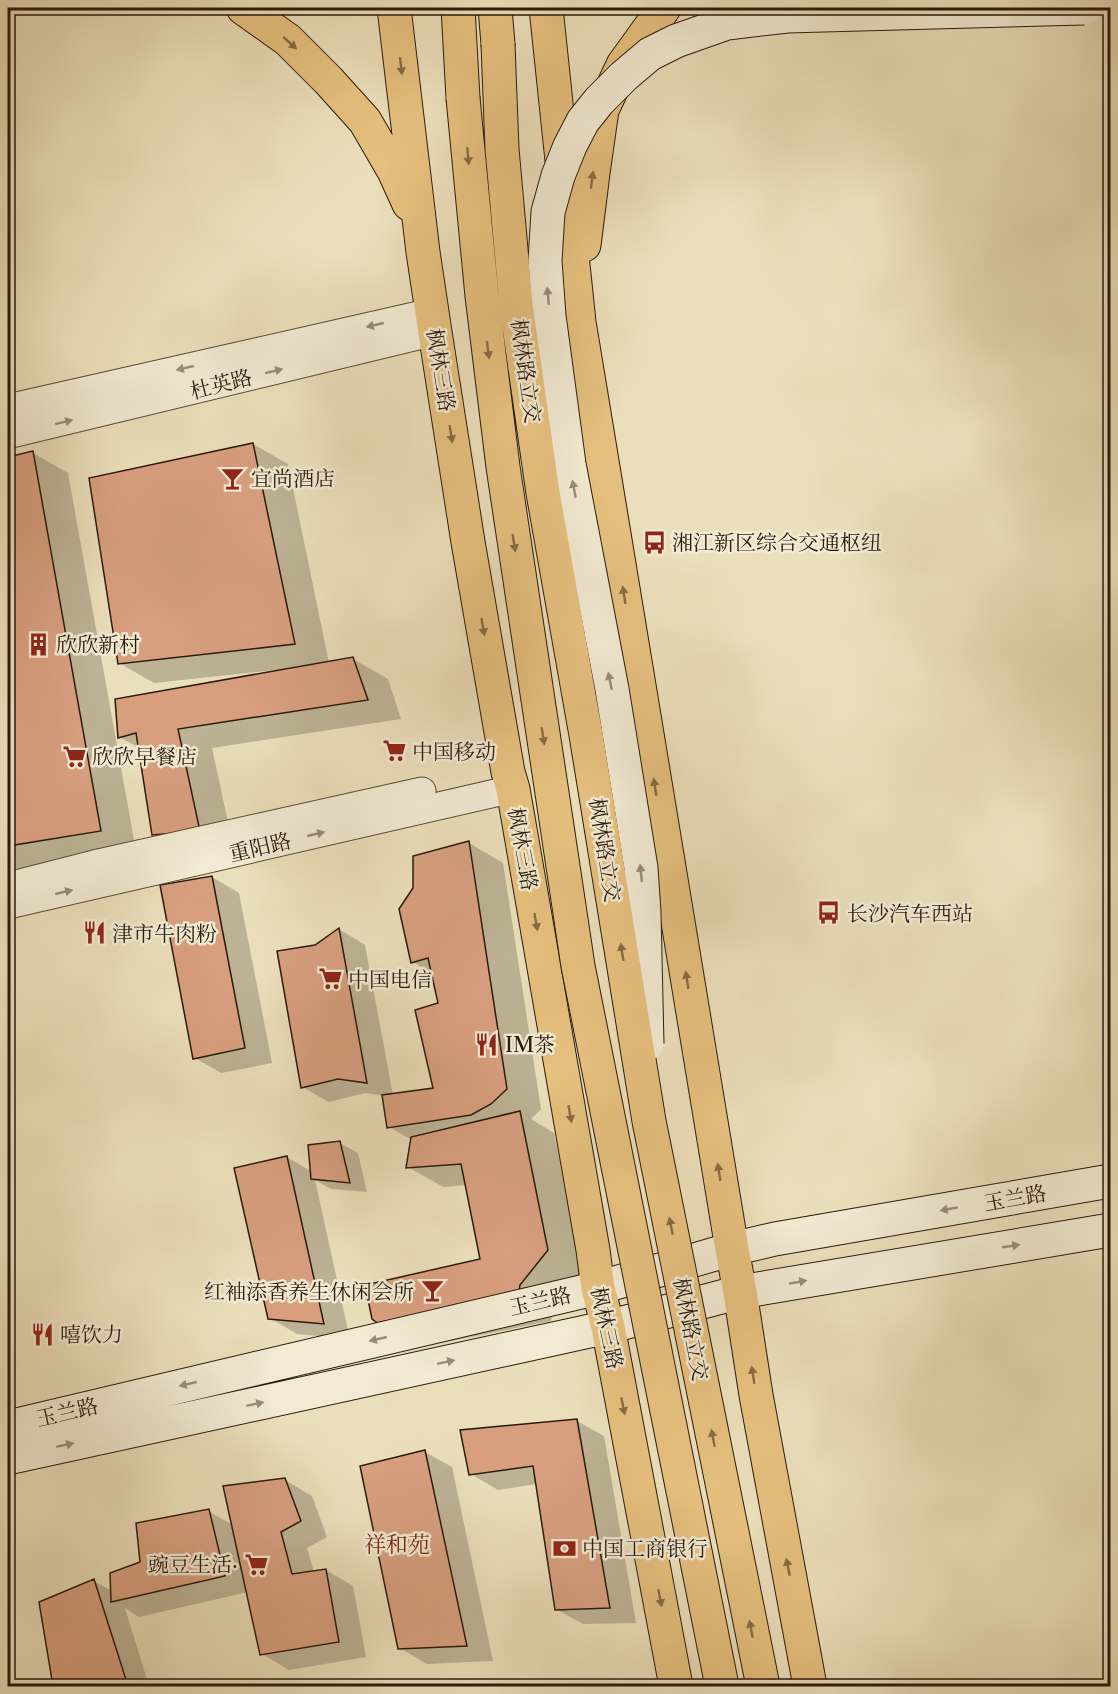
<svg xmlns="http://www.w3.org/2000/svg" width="1118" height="1694" font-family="'Libre Caslon Text','Noto Serif SC',serif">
  <rect width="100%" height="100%" fill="#ebdfbb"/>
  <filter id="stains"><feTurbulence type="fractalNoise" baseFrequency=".00333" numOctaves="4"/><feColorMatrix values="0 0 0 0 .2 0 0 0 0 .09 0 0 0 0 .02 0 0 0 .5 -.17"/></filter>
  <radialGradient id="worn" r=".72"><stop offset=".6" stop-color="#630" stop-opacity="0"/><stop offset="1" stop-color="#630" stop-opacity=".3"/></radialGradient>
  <path fill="#0003" d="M253,444L288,464L329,663L353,659L388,679L401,719L212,748L234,850L188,855L154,834L140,748L119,737L275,672V670L154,683L119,663Z
    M33,453L68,473L136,851L8,871V458Z
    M469,843L503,863L541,1109L531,1119L554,1133L583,1270L554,1305L551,1321L420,1347L384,1327L482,1260L467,1185L443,1187L408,1167L412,1140L389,1127L384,1096L365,1093L329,1102L302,1087L315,947L339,929L365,945L393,1095L435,1089L439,1004L433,974L413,962Z
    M212,877L239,893L272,1063L221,1073L195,1058Z
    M340,1143L358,1153L367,1192L331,1189L315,1180L350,1339L297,1334L270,1318L287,1157L312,1172Z
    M577,1421L604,1436L636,1623L583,1624L556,1609L537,1484L498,1490L471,1474Z
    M425,1452L452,1467L493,1661L427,1664L400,1648Z
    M285,1480L312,1496L327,1537L307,1548L314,1572L326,1570L353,1586L366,1657L289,1670L262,1654L248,1592L139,1617L125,1608L149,1686H54L41,1603L94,1581L112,1591L141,1563L208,1511L233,1525Z"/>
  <path fill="#d89f7f" stroke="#2a190b" stroke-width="1.5" d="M253,443L295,644L118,664L89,478Z
    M33,451L101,831L8,846V457Z
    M353,657L368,700L178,729L200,831L152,835L136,733L118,738L115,699Z
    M469,841L507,1089L491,1104L471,1115L387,1128L382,1095L433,1088L415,1010L438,1003L428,958L411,963L399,909L413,888V856Z
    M212,876L245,1048L193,1059L160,885Z
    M339,928L367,1083L338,1079L301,1088L277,951L315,945Z
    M520,1111L548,1250L520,1285L517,1302L384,1328L372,1319L365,1285L480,1259L461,1164L406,1168L411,1137Z
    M340,1141L350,1183L311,1179L308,1145Z
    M287,1156L324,1324L268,1319L234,1168Z
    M577,1419L610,1608L555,1610L533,1466L469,1475L460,1430Z
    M425,1450L467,1646L398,1649L360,1466Z
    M285,1478L301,1521L281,1532L292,1574L326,1569L339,1642L260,1655L223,1486Z
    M209,1509L225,1576L111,1602L110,1573L140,1562L136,1523Z
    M94,1579L128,1686H53L39,1602Z"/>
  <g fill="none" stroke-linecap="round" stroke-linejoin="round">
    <defs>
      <path id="street" d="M8,408L432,312
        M8,435L435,332
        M8,886L94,864L422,791
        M8,905L513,789"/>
      <path id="secondary" d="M8,1427L598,1288L732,1249L775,1239L1110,1181
        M8,1458L608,1327L740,1292L1110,1230"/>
      <path id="primary" d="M243,8L288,40L328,80L365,121L394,171L409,204
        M394,8L423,252L435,332L468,542L508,772L513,789L593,1250L598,1288L608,1327L676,1686
        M458,8L463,98
        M495,8L498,44
        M546,8L579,322L732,1249L740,1292L756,1395L810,1686
        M584,245L593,173L602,110L623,65L664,8"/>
    </defs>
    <use href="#street" stroke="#5a4a37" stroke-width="29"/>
    <use href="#secondary" stroke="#2a190b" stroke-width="35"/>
    <use href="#primary" stroke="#2a190b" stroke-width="35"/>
    <use href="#street" stroke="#f2ead3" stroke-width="27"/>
    <use href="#secondary" stroke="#f2ead3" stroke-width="33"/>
    <use href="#primary" stroke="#e6c07e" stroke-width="33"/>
    <defs>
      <path id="secondary-bridge" d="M647,1044L644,912L641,868L612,689L569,464L549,316L545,261L548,212L558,176L570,146L583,121L599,101L624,76L650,54L676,41L727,23L787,16L1084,8"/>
      <path id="primary-bridge" d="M498,44L502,149L516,305L543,493L586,735L649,1121L763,1686
        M463,98L482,296L503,467L578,966L722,1686"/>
    </defs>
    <use href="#secondary-bridge" stroke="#2a190b" stroke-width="35" stroke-linecap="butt"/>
    <use href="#primary-bridge" stroke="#2a190b" stroke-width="35" stroke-linecap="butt"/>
    <use href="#secondary-bridge" stroke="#f2ead3" stroke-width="33"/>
    <use href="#primary-bridge" stroke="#e6c07e" stroke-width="33"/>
  </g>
  <defs><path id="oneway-solid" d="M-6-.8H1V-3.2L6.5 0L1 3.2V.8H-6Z" transform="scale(1.5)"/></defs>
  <g fill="#886c44">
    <use href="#oneway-solid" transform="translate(290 43) rotate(42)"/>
    <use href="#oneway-solid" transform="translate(401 66) rotate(83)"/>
    <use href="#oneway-solid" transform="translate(468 156) rotate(85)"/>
    <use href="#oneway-solid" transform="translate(592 180) rotate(-83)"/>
    <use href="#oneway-solid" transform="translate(488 350) rotate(83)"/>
    <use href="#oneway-solid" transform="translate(451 434) rotate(81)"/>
    <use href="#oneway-solid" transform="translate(514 543) rotate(81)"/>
    <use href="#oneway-solid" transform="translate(624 595) rotate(-99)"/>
    <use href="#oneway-solid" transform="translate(483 627) rotate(80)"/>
    <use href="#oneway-solid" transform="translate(543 736) rotate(81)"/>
    <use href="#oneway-solid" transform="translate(655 787) rotate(-99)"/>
    <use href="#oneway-solid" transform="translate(536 922) rotate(80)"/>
    <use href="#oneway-solid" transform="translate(622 952) rotate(-99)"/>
    <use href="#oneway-solid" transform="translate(687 980) rotate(-99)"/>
    <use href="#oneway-solid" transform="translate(570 1114) rotate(80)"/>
    <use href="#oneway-solid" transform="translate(719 1172) rotate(-99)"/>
    <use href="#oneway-solid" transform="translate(671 1226) rotate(-101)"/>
    <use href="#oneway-solid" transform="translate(753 1375) rotate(-99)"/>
    <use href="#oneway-solid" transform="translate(623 1406) rotate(79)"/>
    <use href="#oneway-solid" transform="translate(713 1438) rotate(-101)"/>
    <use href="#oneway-solid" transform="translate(788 1567) rotate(-101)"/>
    <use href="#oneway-solid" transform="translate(660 1598) rotate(79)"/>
    <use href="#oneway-solid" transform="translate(751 1629) rotate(-101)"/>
  </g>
  <g fill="#988c79">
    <use href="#oneway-solid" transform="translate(548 296) rotate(-95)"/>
    <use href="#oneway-solid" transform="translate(375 325) rotate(167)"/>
    <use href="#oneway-solid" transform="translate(185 368) rotate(167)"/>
    <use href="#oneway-solid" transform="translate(274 371) rotate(-14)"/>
    <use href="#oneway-solid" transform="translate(64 422) rotate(-14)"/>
    <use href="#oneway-solid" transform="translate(574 489) rotate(-101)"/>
    <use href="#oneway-solid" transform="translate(610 681) rotate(-101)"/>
    <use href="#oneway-solid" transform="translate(316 834) rotate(-13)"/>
    <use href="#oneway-solid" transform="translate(641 873) rotate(-96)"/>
    <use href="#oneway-solid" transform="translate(64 892) rotate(-13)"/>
    <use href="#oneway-solid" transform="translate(949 1209) rotate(170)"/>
    <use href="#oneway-solid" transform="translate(1011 1246) rotate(-9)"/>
    <use href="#oneway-solid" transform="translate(798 1282) rotate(-10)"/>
    <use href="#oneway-solid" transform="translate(378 1339) rotate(167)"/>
    <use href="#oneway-solid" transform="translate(446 1362) rotate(-12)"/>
    <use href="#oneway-solid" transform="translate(188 1384) rotate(167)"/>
    <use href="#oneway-solid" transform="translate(255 1404) rotate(-12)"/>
    <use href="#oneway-solid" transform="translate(65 1445) rotate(-12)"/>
  </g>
  <defs>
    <symbol id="bar-bare" viewBox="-9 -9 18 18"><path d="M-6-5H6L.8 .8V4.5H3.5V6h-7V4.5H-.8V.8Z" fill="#8f2418" stroke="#f2ead3" stroke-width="2.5" paint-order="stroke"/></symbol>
    <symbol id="bus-bare" viewBox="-9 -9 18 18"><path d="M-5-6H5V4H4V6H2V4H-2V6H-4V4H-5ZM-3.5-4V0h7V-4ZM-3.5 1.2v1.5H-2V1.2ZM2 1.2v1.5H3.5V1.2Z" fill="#8f2418" stroke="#f2ead3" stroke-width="2.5" paint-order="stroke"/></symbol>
    <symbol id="building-bare" viewBox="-9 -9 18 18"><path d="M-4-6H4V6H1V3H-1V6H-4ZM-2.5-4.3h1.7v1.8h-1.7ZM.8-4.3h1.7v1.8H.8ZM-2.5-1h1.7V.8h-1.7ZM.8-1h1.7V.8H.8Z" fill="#8f2418" stroke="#f2ead3" stroke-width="2.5" paint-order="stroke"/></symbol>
    <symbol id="supermarket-bare" viewBox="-9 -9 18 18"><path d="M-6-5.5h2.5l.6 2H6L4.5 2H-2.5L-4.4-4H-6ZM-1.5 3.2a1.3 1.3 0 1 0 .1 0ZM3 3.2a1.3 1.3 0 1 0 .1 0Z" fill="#8f2418" stroke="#f2ead3" stroke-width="2.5" paint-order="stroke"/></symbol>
    <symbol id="restaurant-bare" viewBox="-9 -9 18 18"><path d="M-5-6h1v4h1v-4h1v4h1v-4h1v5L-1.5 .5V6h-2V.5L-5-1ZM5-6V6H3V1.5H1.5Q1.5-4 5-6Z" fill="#8f2418" stroke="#f2ead3" stroke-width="2.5" paint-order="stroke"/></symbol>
    <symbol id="bank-bare" viewBox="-9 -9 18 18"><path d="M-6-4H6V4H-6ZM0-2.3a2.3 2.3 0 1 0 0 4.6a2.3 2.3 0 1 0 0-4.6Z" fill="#8f2418" stroke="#f2ead3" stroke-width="2.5" paint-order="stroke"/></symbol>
  </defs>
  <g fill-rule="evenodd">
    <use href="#bar-bare" x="216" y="462" width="33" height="33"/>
    <use href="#bus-bare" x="638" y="526" width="33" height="33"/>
    <use href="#building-bare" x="22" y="628" width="33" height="33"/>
    <use href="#supermarket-bare" x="378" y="734" width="33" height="33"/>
    <use href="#supermarket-bare" x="58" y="740" width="33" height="33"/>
    <use href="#bus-bare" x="812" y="896" width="33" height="33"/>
    <use href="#restaurant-bare" x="78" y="916" width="33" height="33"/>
    <use href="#supermarket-bare" x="314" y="962" width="33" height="33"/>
    <use href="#restaurant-bare" x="470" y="1028" width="33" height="33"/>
    <use href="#bar-bare" x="416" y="1274" width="33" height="33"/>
    <use href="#restaurant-bare" x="26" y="1318" width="33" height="33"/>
    <use href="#bank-bare" x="548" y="1532" width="33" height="33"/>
    <use href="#supermarket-bare" x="240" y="1548" width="33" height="33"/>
  </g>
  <g text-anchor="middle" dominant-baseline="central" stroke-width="5" stroke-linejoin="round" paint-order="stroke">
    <g font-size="21" fill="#2a190b" stroke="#f2ead3">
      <text transform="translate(441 370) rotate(81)">枫林三路</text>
      <text transform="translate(526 371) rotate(82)">枫林路立交</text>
      <text transform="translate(221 384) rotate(-14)">杜英路</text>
      <text transform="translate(260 847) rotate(-13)">重阳路</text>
      <text transform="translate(523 849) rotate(80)">枫林三路</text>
      <text transform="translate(605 850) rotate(81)">枫林路立交</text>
      <text transform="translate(1015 1198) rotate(-10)">玉兰路</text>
      <text transform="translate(540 1301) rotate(-13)">玉兰路</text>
      <text transform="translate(607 1328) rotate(78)">枫林三路</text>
      <text transform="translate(691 1329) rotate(79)">枫林路立交</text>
      <text transform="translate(67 1412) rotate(-13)">玉兰路</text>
    </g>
    <g font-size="21" fill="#2a190b" stroke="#f2ead3" text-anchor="start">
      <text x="251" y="478">宜尚酒店</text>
      <text x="672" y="542">湘江新区综合交通枢纽</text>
      <text x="56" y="644">欣欣新村</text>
      <text x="412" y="751">中国移动</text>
      <text x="92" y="756">欣欣早餐店</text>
      <text x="847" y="913">长沙汽车西站</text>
      <text x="112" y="933">津市牛肉粉</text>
      <text x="348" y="979">中国电信</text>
      <text x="505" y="1044">IM茶</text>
      <text x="414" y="1291" text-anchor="end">红袖添香养生休闲会所</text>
      <text x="60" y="1334">嘻饮力</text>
      <text x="582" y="1548">中国工商银行</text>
      <text x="238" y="1564" text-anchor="end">豌豆生活·</text>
    </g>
    <g font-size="22" fill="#7a1f14" stroke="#f2ead3">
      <text x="397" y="1544">祥和苑</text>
    </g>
  </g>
  <rect width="1118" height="1694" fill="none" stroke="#ebdfbb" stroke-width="30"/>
  <rect x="9" y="9" width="1100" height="1676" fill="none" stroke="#2a190b" stroke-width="3"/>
  <rect x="15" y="15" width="1088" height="1664" fill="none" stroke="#2a190b" stroke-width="1.5"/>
  <rect width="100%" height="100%" filter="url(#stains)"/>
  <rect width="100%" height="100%" fill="url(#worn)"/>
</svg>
